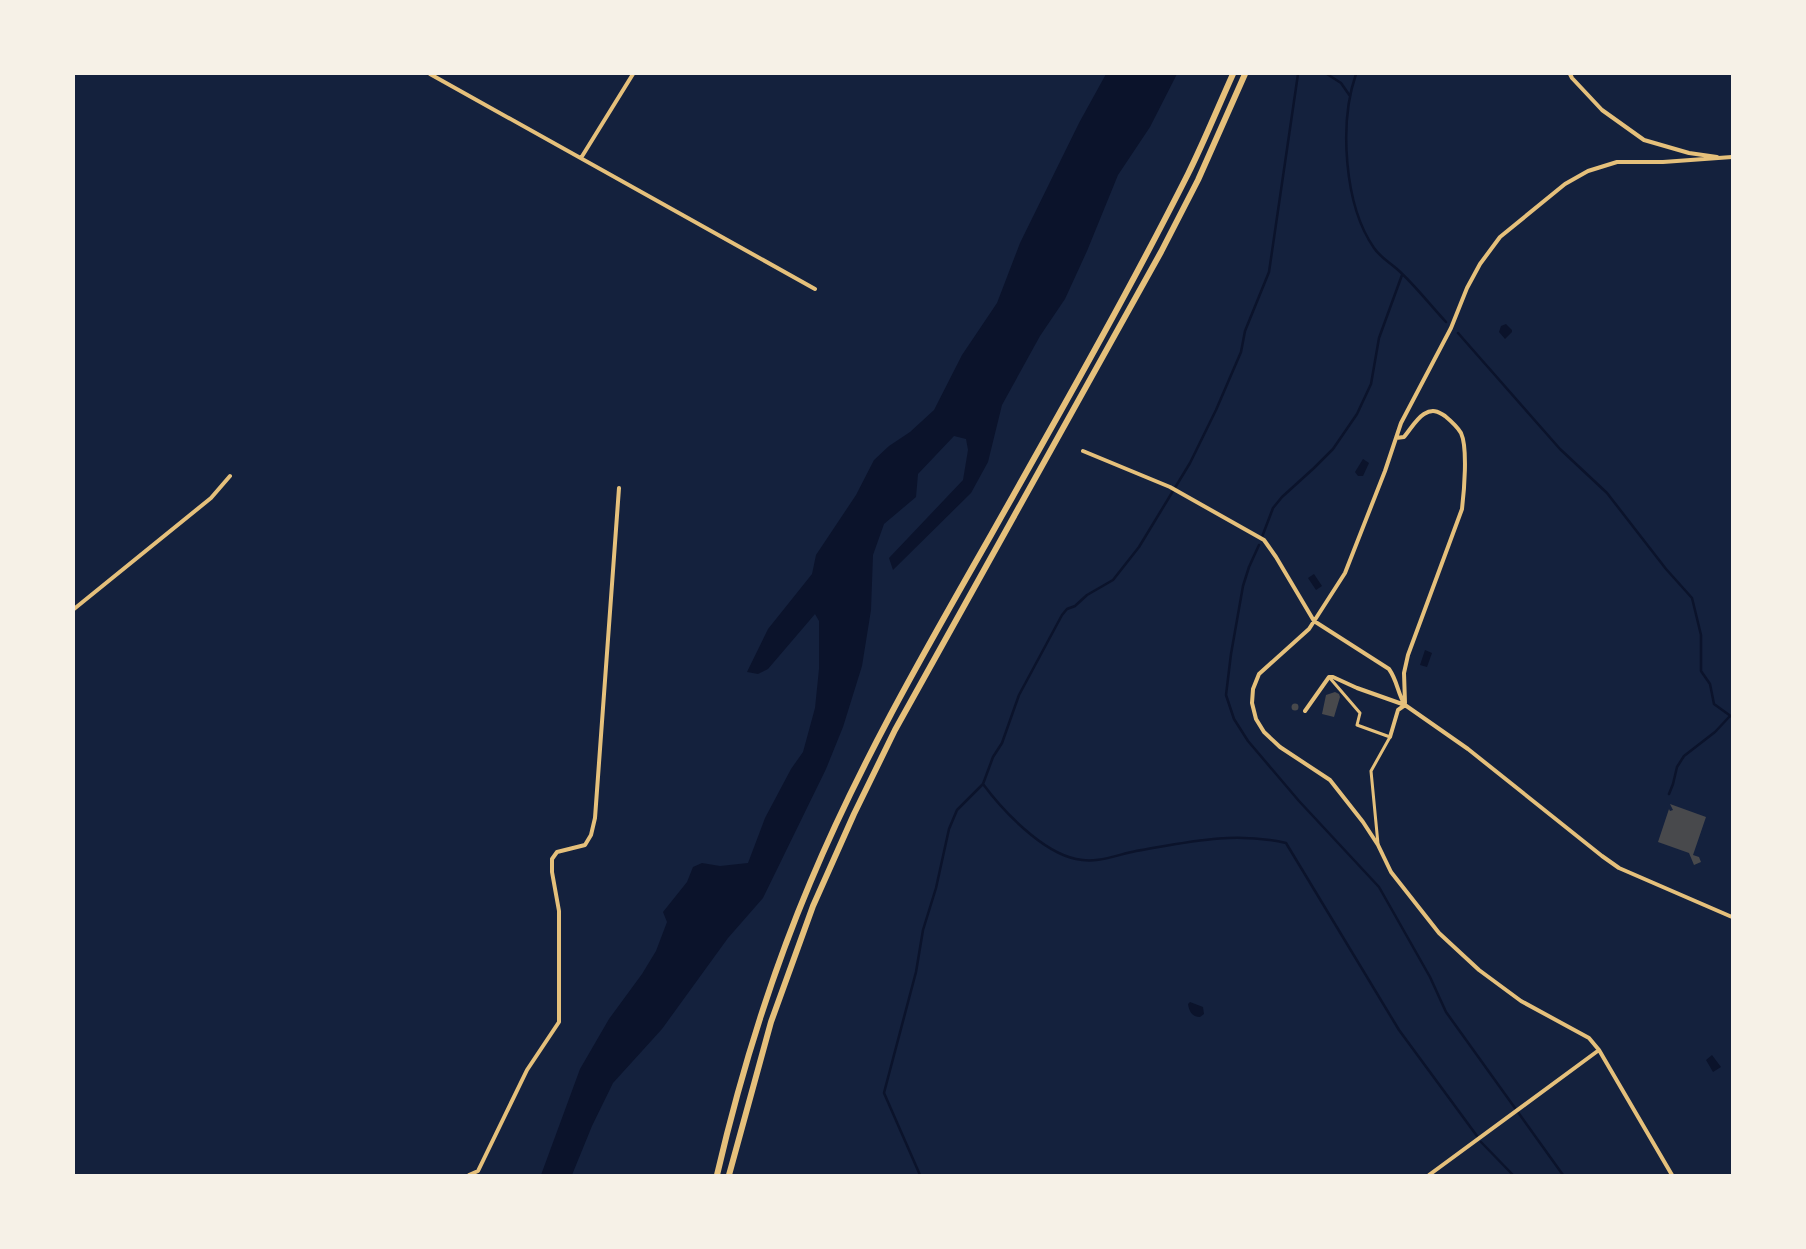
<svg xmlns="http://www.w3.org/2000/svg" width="1806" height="1249" font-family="'Source Sans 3',sans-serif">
  <rect width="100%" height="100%" fill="#14213d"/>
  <path fill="#0b132b" d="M1106,74H1177L1150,127L1118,175L1087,251L1065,299L1040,336L1002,405L988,462L971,493L893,570L889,558L963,480L968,450L966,439L954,436L918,474L916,497L884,524L873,555L871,610L862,666L843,727L826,769L763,898L728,938L662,1029L613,1083L592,1126L572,1175H541L580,1069L609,1019L642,974L656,951L667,922L663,912L687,882L693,867L702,863L720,866L748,863L765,818L791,769L803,752L815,708L819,669V621L815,614L768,669L758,674L747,672L768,629L812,574L816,555L856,495L874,460L889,446L910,432L934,410L962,355L997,303L1020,243L1079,123Z
    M1506,324L1512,330V332L1505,339L1499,332L1501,326Z
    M1363,459L1369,463L1363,476H1358L1355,472Z
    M1314,574L1322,586L1316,590L1308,578Z
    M1425,650L1432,653L1427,667L1420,665Z
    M1190,1002L1203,1007L1204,1014L1200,1017C1192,1017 1189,1011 1188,1004Z
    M1712,1055L1721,1067L1713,1072L1706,1060Z"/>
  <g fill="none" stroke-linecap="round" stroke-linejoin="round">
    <path stroke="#0b132b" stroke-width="2.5" d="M1327,74L1341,83L1350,96
      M1356,74C1339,123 1344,205 1374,248C1380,257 1389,262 1397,269C1415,285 1430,305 1446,322
      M1458,333L1560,449L1607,493L1666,569L1692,598L1701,635V671L1710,684L1714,704L1732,717
      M1262,537L1273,508L1282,497L1314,468L1333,449L1357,414L1371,384L1379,338L1402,275
      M1259,545L1249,567L1243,586L1231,654L1226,695L1234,719L1248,741L1299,801L1379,887L1430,977L1446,1012L1563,1175
      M983,784C1003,811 1042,852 1076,859C1097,864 1116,855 1136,851C1188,842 1233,831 1286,843L1399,1030L1477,1136
      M1669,794L1673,784L1677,767L1684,756L1715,732L1730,716
      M1481,1142L1513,1175
      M920,1175L884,1093L885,1089L916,972L923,930L936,888L949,829L957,810L983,784L993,757L1002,743L1019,695L1062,615L1067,609L1075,606L1087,595L1113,580L1139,547L1190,463L1216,410L1241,352L1245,331L1269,272L1298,74"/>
  </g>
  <path fill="#48494c" d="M1335,692L1339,694L1340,697L1334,717L1322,714L1326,695Z
    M1291.5 707a3.5 3.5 0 1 1 7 0a3.5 3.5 0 1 1-7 0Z
    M1670,804L1706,817L1693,855L1699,857L1701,862L1694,865L1689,853L1658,842L1669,809L1670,811L1673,810Z"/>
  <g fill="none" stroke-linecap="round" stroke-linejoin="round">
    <path stroke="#e5c07b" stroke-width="3" d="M1329,677L1360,713L1357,725L1390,737L1371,771L1378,844"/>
    <path stroke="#e5c07b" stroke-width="4" d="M430,74L815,289
      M1570,74L1572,78L1602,110L1644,140L1689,153L1717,157
      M581,158L633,74
      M1396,438L1404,437C1410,430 1416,419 1424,414C1432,409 1438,411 1445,416C1451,421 1457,426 1461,433C1468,448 1464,492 1462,509L1408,655L1404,673L1405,703
      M1083,451L1170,487L1264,540L1276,557L1314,621L1389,669C1398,682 1397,692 1405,705
      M74,609L211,498L230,476
      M1305,711L1329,677H1333L1357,688L1405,705L1468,749L1602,856L1619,868L1732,917
      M1390,737L1398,710L1405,705
      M469,1175L478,1171L527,1070L559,1022V911L552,872V859L557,852L585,845L591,835L595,818L619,488
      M1429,1175L1599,1050
      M1672,1175L1599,1050L1589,1038L1521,1001L1479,970L1439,933L1391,872L1378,845L1363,822L1330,780L1280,747L1264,732L1256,719L1252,703L1253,689L1259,674L1309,629L1345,573L1385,471L1401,423L1451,328L1467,288L1480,264L1500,237L1565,184L1588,171L1617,162H1663L1732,157"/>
    <path stroke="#e5c07b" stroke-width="6" d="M717,1175C740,1076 770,978 810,883C860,763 926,649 991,535C1058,416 1126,297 1188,174C1204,142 1218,107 1233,74
      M729,1175L771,1022L813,906L854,814L895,730L1161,252L1198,180L1245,74"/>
  </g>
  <rect width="1806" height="1249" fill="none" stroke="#f6f1e7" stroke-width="150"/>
</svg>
